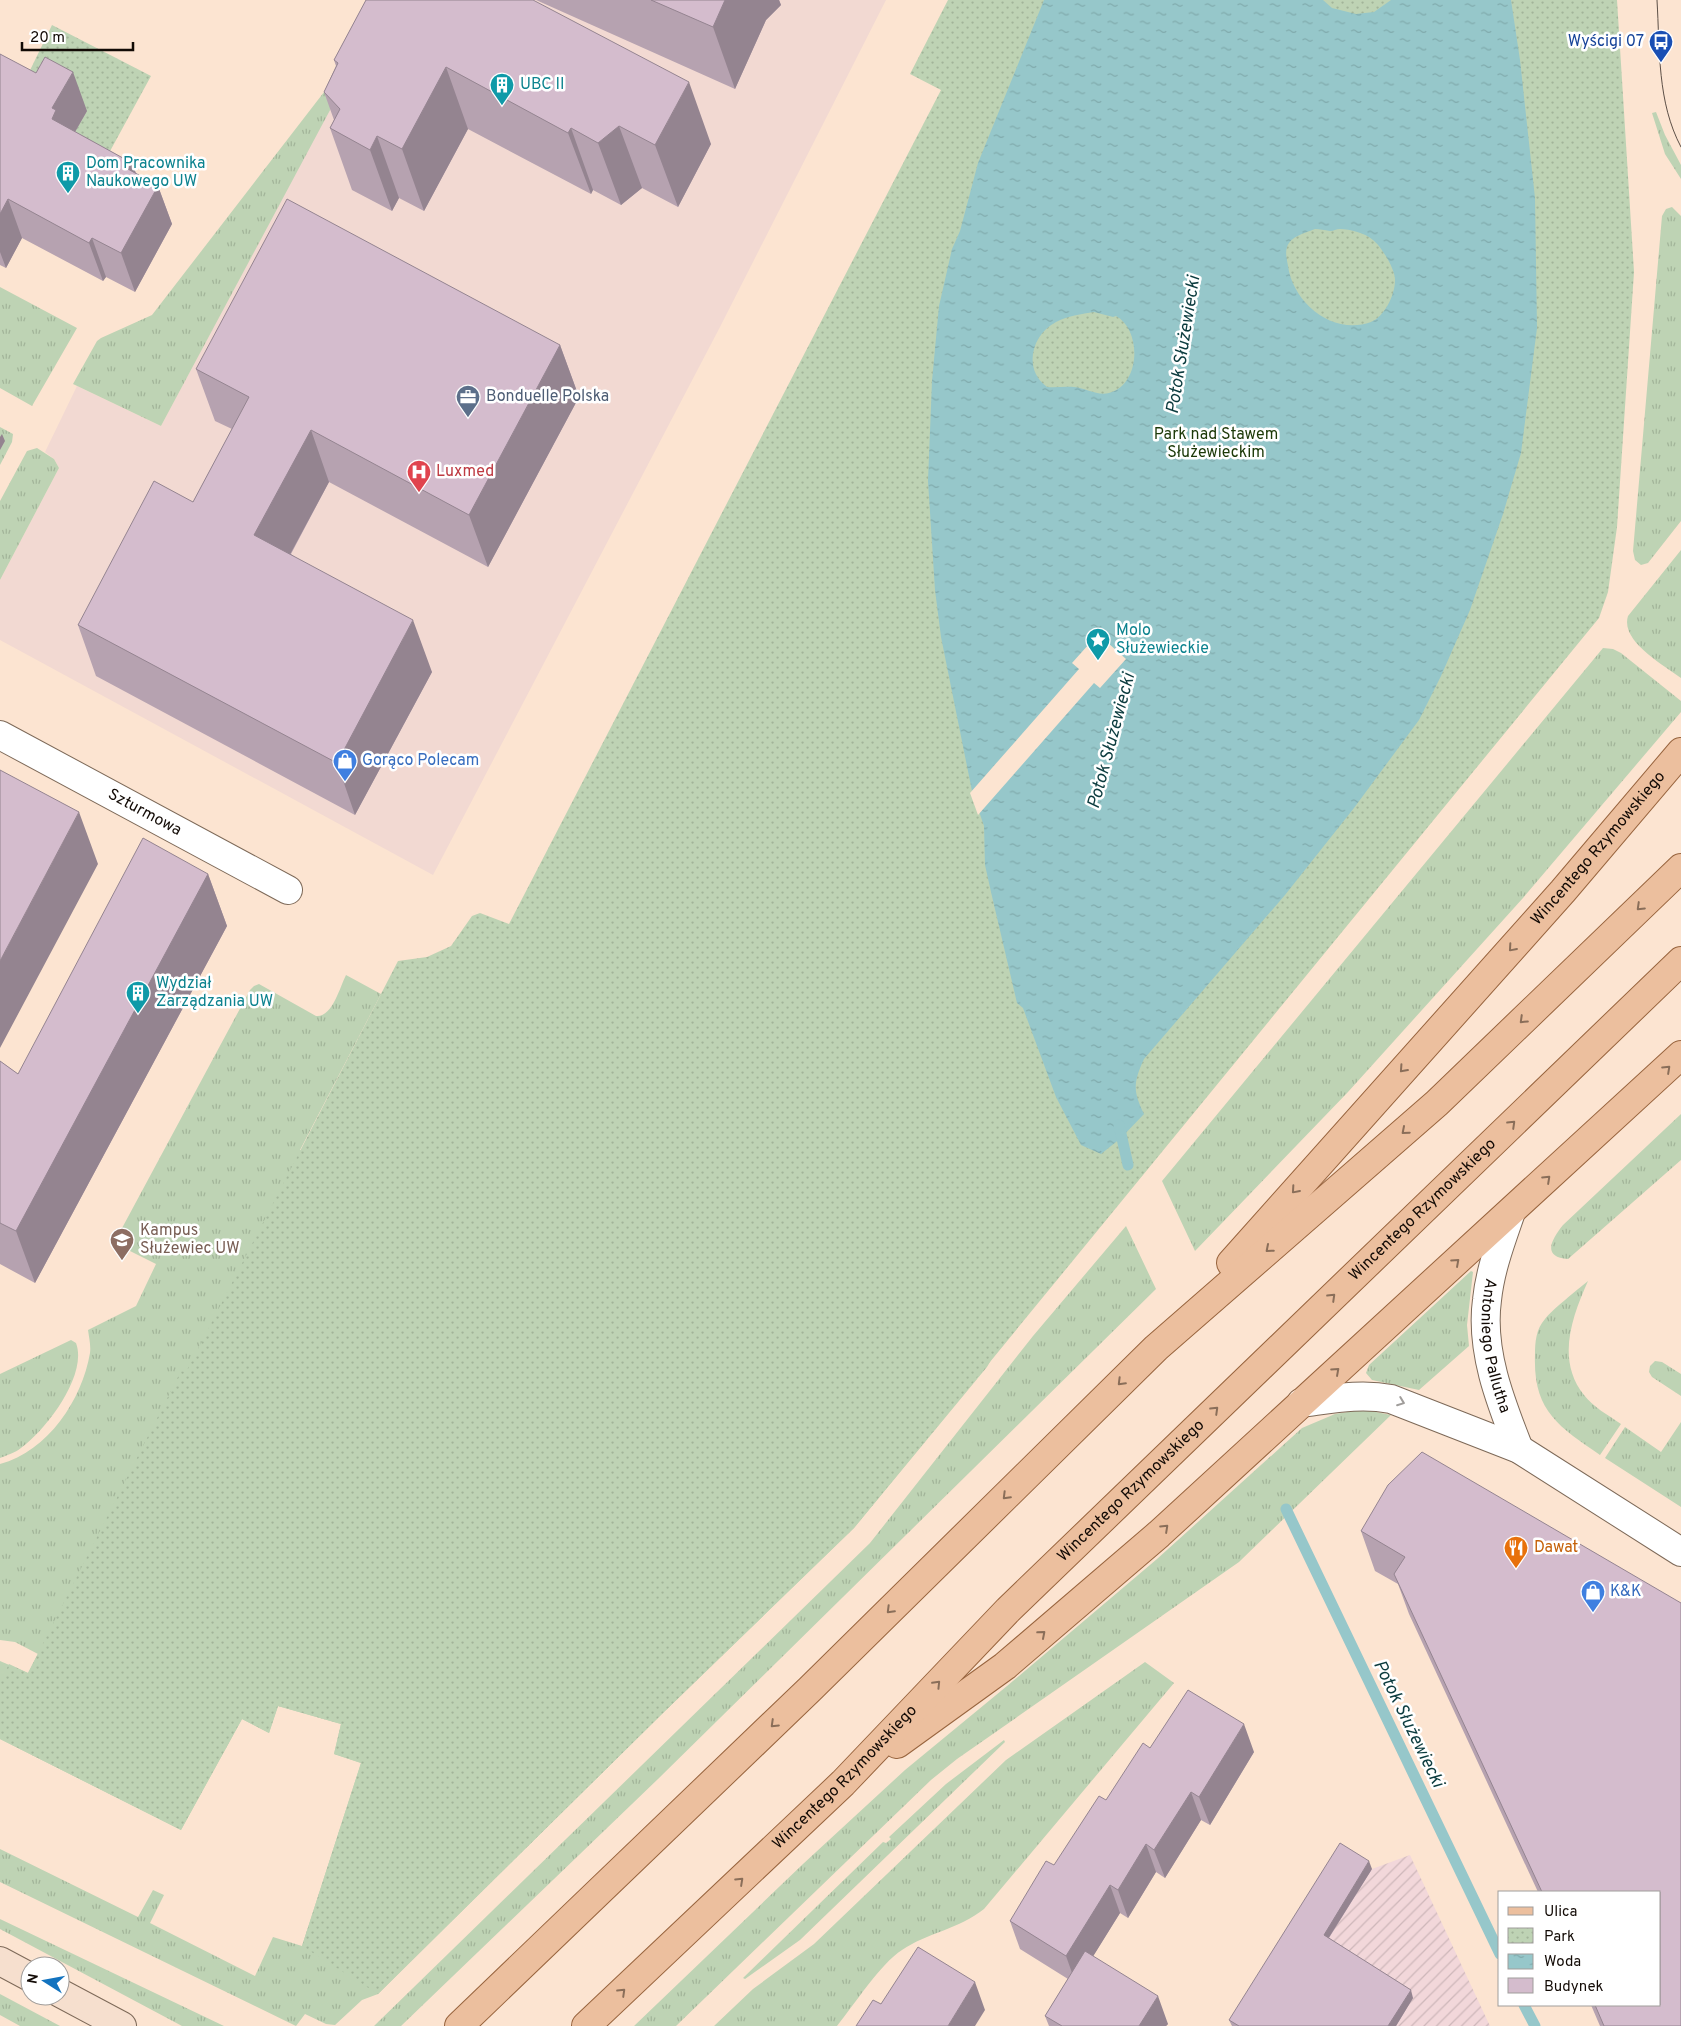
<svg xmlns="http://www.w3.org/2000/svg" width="1681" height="2026" font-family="Overpass,sans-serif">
  <defs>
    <pattern id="industrial-furrows" width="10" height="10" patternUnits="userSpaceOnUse" patternTransform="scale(1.25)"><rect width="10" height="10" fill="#f2d7da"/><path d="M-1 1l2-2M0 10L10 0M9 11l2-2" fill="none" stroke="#ceb7ba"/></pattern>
    <pattern id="grass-tufts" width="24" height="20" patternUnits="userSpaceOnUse" patternTransform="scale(1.25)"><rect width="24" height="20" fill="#bed3b4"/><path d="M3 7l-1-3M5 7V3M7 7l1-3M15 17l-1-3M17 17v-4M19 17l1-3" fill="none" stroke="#a2b499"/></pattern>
    <pattern id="park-dots" width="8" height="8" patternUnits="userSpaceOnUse" patternTransform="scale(1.25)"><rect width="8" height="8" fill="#bed3b4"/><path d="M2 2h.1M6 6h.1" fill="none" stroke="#a2b499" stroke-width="1.8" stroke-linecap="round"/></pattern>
    <pattern id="water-ripples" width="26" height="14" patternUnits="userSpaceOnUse" patternTransform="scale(1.25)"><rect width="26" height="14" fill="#96c7ca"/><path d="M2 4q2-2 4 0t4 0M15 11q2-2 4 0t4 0" fill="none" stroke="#80aaac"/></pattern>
  </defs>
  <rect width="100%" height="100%" fill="#fce4d1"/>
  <path fill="#f2d9d2" d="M388,0H886L720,327L433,875L0,640V580L59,468L54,459L45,452L77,386L161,426Z"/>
  <path fill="url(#industrial-furrows)" d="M1343,1851L1372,1869L1410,1855L1490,2026H1233Z"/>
  <path fill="url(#grass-tufts)" d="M375,26L161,426L73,384L97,341L101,338L152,315Z
    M1656,112L1665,135L1681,165V179L1665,154L1652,113Z
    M1672,207L1681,216V521L1648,563L1641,565L1635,560L1633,551L1662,216L1666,209Z
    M0,287L77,328L32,406L0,388Z
    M0,427L13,434L12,442L0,465Z
    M37,448L54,459L59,468L0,580V501L27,451Z
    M1681,550V678C1664,665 1620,641 1628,616Z
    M1603,648L1613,649L1621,653L1681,701V712L1523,898L1348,1092L1195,1251L1162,1181Z
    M346,975L381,994L300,1150L994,1355L987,1367L854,1528L666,1710L378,1994L362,2000L335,2025L326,2024L305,2014L296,2026L0,1882V1849L138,1917L153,1890L164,1895L150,1923L255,1976L273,1937L302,1946L361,1763L334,1754L341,1724L278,1706L269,1733L242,1719L181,1830L0,1739V1661L28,1673L38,1654L15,1642L0,1640V1464C48,1451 82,1400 90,1353C91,1346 89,1337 88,1330L136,1306L156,1264L114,1243L250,990L254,986L259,984L316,1016C332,1018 340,987 346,975Z
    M1681,1114V1160L1568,1259C1541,1257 1552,1239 1563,1225Z
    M1126,1226L1156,1289L658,1779L401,2026H374L870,1543L1033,1336Z
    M1471,1271L1473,1272L1467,1325L1469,1346L1419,1390L1372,1380L1366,1373L1369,1365Z
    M1588,1281C1572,1317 1556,1360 1584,1395C1593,1407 1608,1415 1621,1424L1600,1455C1558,1426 1533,1411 1535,1355C1535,1342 1536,1329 1545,1319C1554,1308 1576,1291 1588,1281Z
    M71,1340L76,1343C88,1375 46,1430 21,1448C15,1453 7,1455 0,1458V1374Z
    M1655,1361L1662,1362L1681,1374V1396L1652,1377L1649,1372L1650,1366Z
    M1354,1411H1371L1391,1415L1239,1562L957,1759L931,1780L676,2026H634L803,1864L905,1770L1007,1686L1157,1559L1302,1428L1335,1414Z
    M1681,1422V1507L1605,1458L1625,1427L1661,1452Z
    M1145,1662L1174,1683L984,1909C959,1929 927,1933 902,1950C881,1963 854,2005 837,2026H714L753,1989L814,1944L1006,1760Z
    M1004,1740L1005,1742L800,1940L745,1979L743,1978L883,1842L886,1843L891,1839L889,1837L946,1784Z
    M0,1919L224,2026H182L0,1929Z
    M0,1994L60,2026H20L0,2015Z"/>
  <path fill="url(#park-dots)" d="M948,0H1617L1634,272L1617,527L1608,592L1599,618L854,1528L666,1710L378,1994L302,1946L361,1763L334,1754L341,1724L278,1706L269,1733L242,1719L181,1830L0,1739V1682L9,1664L28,1673L181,1371L186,1372L398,961L427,957L451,946L472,916L480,913L509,924L941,90L910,74Z
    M52,25L151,76L97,175L66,147L86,111L18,95Z"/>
  <path fill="url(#water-ripples)" fill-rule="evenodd" d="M1044,0H1323L1332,8L1356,14L1374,12L1391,0H1511L1520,60L1535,198L1537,328L1521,453L1503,514L1470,610L1441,676L1419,720L1354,808L1285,895L1144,1059C1133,1083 1133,1091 1144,1114L1121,1138L1101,1154L1081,1145L1056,1097L1023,1008L1017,1003L991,892L985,865L984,826L972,791L941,637L935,590L928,481L932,381L939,306L952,249L960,231L978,163ZM1315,229C1320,229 1324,230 1330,231C1334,231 1336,229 1340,229C1350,229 1365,233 1373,240C1381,246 1396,270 1395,281C1395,295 1384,317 1371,322C1333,336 1293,303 1288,266C1287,260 1285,253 1287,247C1291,236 1305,233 1315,229ZM1094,312L1113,317L1116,316C1142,330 1141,385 1109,393C1097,396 1086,388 1074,387C1065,386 1056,388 1047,387C1023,370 1031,335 1056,322C1067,316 1082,314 1094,312Z"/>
  <path fill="#fce4d1" d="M1098,634L1126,659L1100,688L1094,683L978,815L970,793L1079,669L1072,663Z"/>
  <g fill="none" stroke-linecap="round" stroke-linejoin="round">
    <path stroke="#96c7ca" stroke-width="11" d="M1119,1125L1128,1165
      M1286,1509L1500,1954
      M1524,2005L1535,2026"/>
    <defs>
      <g id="street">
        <path id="s1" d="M0,735L288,890"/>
        <path id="s2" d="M1511,1212C1501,1241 1490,1270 1487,1300C1480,1351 1501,1403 1519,1449"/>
        <path d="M1301,1403C1332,1399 1360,1393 1391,1399L1519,1449L1681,1552"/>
      </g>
      <path id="secondary" d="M0,1961L30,1977
        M60,1993L122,2026"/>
      <g id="primary">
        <path id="s3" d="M1231,1263L1563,891L1681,752"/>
        <path d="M897,1744L1005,1666L1159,1534L1681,1055"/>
        <path d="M459,2026L810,1689L1156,1348L1437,1103L1681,868"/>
        <path id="s4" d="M586,2026L843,1783L1008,1610L1681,961"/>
      </g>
    </defs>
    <use href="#street" stroke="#7d6958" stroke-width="30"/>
    <use href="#secondary" stroke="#7d6958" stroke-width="30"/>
    <use href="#primary" stroke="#98643e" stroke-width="30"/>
    <use href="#street" stroke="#fff" stroke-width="28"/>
    <use href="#secondary" stroke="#f6dfce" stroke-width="28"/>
    <use href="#primary" stroke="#ecbf9e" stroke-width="28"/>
    <path stroke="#5c4f46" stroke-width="1" d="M1657,0C1660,50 1657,102 1681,147"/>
  </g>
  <path fill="#b6a2b0" d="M366,0L711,144L678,207L642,188L621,205L593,190L591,194L468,129L424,211L399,198L392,211L352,190L330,128L334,120L324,92L336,66L334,60Z
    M536,0H779L781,5L766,20L735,89Z
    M0,54L87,111L75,132L132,163L136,173L158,186L172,224L135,292L106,277L103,281L22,238L6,268L0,265Z
    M560,345L579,397L488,567L329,482L291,554L432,672L355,815L96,676L78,625L193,502L232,429L215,421L196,369Z
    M208,874L227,926L35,1283L0,1264V1061L18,1074Z
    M1361,1531L1681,1603V2026H1600L1591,2005H1660V1892H1538L1409,1614L1398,1584L1375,1571Z
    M1150,1748L1254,1752L1210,1825L1201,1820L1165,1878L1156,1872L1128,1918L1120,1913L1093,1956L1168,2024L1166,2026H1049L1045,2016L1068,1979L1020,1949L1010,1921L1106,1800Z
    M1372,1869L1329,1938L1413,1998L1396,2026H1232L1229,2020Z"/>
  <path fill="#948490" d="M725,0H779L781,5L766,20L735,89L713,27Z
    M446,67L468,129L424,211L402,149Z
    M73,72L87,111L68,144L52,119V108Z
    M689,82L711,144L678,207L655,145Z
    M619,126L642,188L621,205L598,143Z
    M571,128L593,190L591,194L568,133Z
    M377,136L399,198L392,211L370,150Z
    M132,163L146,202L128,169Z
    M158,186L172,224L135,292L121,253Z
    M8,199L22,238L6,268L0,252V214Z
    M92,238L106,277L103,281L89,243Z
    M560,345L579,397L488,567L469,515Z
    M311,430L329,482L273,586L254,535Z
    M2,434L5,441L0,450V437Z
    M413,620L432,672L355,815L337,763Z
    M79,812L98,864L0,1048V961Z
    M208,874L227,926L35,1283L16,1231Z
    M1244,1724L1254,1752L1210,1825L1199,1797Z
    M1191,1792L1201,1820L1165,1878L1154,1850Z
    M1146,1844L1156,1872L1128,1918L1118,1890Z
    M1369,1861L1372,1869L1326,1942L1324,1935Z
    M1110,1885L1120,1913L1076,1984L1066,1956Z
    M975,1982L985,2010L975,2026H948Z
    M1411,1990L1413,1998L1396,2026H1388Z
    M1158,1996L1168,2024L1166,2026H1139Z"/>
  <path fill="#d4bccd" stroke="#948490" d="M366,0H533L689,82L655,145L619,126L598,143L571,128L568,133L446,67L402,149L377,136L370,150L330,128L340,109L324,92L338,63L334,60Z
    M651,0H725L713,27Z
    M0,54L36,73L45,57L73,72L52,108L56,110L52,119L132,163L128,169L158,186L121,253L92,238L89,243L8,199L0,214Z
    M287,199L560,345L469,515L311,430L254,535L413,620L337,763L78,625L154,481L193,502L249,397L196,369Z
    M0,770L79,812L0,961Z
    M143,838L208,874L16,1231L0,1223V1061L18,1074Z
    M1422,1452L1681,1603V2026H1604L1595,2005H1660V1892H1542L1394,1574L1405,1557L1361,1531L1388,1485Z
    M1188,1690L1244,1724L1199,1797L1191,1792L1154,1850L1146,1844L1118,1890L1110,1885L1066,1956L1010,1921L1046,1861L1054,1865L1099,1796L1106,1800L1143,1743L1150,1748Z
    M1340,1843L1369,1861L1324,1935L1411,1990L1388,2026H1239L1229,2020Z
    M918,1947L975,1982L948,2026H856L873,2000L881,2004Z
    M1085,1951L1158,1996L1139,2026H1062L1045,2016Z"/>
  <defs><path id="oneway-chevron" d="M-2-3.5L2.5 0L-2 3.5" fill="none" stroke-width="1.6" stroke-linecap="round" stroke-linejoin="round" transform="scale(1.25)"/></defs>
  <g stroke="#8a6e59">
    <use href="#oneway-chevron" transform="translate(1640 907) rotate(136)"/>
    <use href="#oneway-chevron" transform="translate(1512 948) rotate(131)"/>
    <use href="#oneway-chevron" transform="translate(1523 1020) rotate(136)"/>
    <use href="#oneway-chevron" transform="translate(1403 1069) rotate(132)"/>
    <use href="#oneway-chevron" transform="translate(1667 1069) rotate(-43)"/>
    <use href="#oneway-chevron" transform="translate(1512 1124) rotate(-44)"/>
    <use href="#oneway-chevron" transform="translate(1405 1131) rotate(139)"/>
    <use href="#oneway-chevron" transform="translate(1547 1179) rotate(-43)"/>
    <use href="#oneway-chevron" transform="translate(1295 1190) rotate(131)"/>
    <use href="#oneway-chevron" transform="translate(1269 1249) rotate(139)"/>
    <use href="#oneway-chevron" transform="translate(1456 1262) rotate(-42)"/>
    <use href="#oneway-chevron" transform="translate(1332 1297) rotate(-44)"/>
    <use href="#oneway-chevron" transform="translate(1336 1371) rotate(-42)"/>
    <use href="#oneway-chevron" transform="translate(1121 1382) rotate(135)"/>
    <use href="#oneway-chevron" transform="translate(1215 1410) rotate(-44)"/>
    <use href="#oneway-chevron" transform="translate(1006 1496) rotate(135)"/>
    <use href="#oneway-chevron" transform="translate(1165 1528) rotate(-43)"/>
    <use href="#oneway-chevron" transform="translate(890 1610) rotate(135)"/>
    <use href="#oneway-chevron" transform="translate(1042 1634) rotate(-41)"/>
    <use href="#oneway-chevron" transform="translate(937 1684) rotate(-46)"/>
    <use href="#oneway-chevron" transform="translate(774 1724) rotate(136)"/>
    <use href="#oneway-chevron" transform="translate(740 1881) rotate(-43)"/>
    <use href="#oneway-chevron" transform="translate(622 1992) rotate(-44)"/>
  </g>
  <use stroke="#a09d9b" href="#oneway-chevron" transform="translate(1401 1402) rotate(21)"/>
  <defs>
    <symbol id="bus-pin" viewBox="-11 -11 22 30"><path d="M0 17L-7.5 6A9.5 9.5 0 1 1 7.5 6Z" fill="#1a4fb4" stroke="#fff"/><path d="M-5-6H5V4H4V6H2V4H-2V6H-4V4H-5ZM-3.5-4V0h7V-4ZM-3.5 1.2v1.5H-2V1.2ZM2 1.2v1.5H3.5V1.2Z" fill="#fff"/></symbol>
    <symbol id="building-pin" viewBox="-11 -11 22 30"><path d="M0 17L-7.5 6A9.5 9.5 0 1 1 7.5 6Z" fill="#0f9aa8" stroke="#fff"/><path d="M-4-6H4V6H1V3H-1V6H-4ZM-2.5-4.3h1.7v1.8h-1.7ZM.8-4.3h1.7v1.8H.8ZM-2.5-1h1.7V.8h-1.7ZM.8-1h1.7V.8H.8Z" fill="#fff"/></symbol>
    <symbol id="office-pin" viewBox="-11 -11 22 30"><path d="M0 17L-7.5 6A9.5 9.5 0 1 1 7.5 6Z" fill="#5c6f8a" stroke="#fff"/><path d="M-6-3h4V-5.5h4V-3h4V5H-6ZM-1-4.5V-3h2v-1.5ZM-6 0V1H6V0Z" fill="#fff"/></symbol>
    <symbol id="hospital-pin" viewBox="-11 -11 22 30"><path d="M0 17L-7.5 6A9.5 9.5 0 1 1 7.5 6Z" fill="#e0444e" stroke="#fff"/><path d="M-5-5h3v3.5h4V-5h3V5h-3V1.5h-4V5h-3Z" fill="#fff"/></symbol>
    <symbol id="sight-pin" viewBox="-11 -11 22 30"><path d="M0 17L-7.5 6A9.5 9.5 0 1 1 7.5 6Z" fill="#0f9aa8" stroke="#fff"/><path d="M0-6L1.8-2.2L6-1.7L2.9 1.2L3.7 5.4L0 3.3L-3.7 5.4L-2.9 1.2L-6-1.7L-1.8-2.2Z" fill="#fff"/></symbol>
    <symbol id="shop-pin" viewBox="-11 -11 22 30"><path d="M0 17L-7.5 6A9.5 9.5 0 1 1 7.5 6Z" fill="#3f7fe0" stroke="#fff"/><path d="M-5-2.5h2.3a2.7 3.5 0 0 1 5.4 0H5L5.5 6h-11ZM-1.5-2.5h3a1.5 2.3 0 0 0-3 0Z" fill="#fff"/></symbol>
    <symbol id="university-pin" viewBox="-11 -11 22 30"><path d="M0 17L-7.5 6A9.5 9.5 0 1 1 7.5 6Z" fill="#8d6e63" stroke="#fff"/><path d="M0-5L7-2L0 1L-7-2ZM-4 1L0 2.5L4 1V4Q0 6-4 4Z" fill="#fff"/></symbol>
    <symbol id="restaurant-pin" viewBox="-11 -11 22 30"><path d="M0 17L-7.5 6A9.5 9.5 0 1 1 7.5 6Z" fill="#e8710a" stroke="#fff"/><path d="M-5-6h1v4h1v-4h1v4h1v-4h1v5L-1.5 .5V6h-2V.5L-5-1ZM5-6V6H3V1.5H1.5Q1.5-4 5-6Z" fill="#fff"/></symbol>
  </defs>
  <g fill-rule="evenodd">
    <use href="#bus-pin" x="1647" y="28" width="28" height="38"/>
    <use href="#building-pin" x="488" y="71" width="28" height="38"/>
    <use href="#building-pin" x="54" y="159" width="28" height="38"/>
    <use href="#office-pin" x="454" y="383" width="28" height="38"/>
    <use href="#hospital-pin" x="405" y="458" width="28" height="38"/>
    <use href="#sight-pin" x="1084" y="626" width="28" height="38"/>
    <use href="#shop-pin" x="331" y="747" width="28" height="38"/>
    <use href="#building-pin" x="124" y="979" width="28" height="38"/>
    <use href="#university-pin" x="108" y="1226" width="28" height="38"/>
    <use href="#restaurant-pin" x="1502" y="1534" width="28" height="38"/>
    <use href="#shop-pin" x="1579" y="1578" width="28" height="38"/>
  </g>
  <g text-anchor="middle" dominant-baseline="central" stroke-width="5" stroke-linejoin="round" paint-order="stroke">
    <g font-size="16" fill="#164399" stroke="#fff" text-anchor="end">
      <text x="1644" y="42">Wyścigi 07</text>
    </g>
    <g font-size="16" fill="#0d838f" stroke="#fff" text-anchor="start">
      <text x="520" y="85">UBC II</text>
      <text x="86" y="164">Dom Pracownika<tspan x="86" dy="18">Naukowego UW</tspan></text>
      <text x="1116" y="631">Molo<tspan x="1116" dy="18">Służewieckie</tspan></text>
      <text x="156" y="984">Wydział<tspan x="156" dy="18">Zarządzania UW</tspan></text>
    </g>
    <g font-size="16" fill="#4e5e75" stroke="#fff" text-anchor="start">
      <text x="486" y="397">Bonduelle Polska</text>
    </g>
    <g font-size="16" fill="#1b3807" stroke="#fff">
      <text x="1216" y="435">Park nad Stawem<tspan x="1216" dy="18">Służewieckim</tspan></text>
    </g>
    <g font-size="16" fill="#be3a42" stroke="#fff" text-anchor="start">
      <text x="436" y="472">Luxmed</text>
    </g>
    <g font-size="16" fill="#366cbe" stroke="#fff" text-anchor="start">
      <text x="362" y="761">Gorąco Polecam</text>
      <text x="1610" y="1592">K&amp;K</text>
    </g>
    <g font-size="16" fill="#120a05" stroke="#fff">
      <text stroke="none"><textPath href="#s1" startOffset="164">Szturmowa</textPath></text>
      <text stroke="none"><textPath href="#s3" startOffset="554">Wincentego Rzymowskiego</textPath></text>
      <text stroke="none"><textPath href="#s4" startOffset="1169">Wincentego Rzymowskiego</textPath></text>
      <text stroke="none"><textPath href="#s2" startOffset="138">Antoniego Pallutha</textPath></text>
      <text stroke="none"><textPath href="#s4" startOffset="764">Wincentego Rzymowskiego</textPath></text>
      <text stroke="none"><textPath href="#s4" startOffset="359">Wincentego Rzymowskiego</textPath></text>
    </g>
    <g font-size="16" fill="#785e54" stroke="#fff" text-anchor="start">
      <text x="140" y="1231">Kampus<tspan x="140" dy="18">Służewiec UW</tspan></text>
    </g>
    <g font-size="16" fill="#c56008" stroke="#fff" text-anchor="start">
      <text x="1534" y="1548">Dawat</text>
    </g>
    <g font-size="18" font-style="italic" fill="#0b3b3e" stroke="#fff">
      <text transform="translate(1184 345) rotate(-81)">Potok Służewiecki</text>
      <text transform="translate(1112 741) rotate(-75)">Potok Służewiecki</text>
      <text transform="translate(1408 1724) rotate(64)">Potok Służewiecki</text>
    </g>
  </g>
  <rect x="1498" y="1891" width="162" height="115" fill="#ffffff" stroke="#a09d9b"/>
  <rect x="1508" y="1907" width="25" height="8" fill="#ecbf9e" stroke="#a09d9b"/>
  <text x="1544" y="1916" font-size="15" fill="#120a05">Ulica</text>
  <rect x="1508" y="1928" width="25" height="15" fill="url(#park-dots)" stroke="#a09d9b"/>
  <text x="1544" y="1941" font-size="15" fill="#120a05">Park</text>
  <rect x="1508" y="1954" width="25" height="15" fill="url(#water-ripples)" stroke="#a09d9b"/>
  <text x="1544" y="1966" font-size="15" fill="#120a05">Woda</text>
  <rect x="1508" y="1978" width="25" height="15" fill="#d4bccd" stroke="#a09d9b"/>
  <text x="1544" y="1991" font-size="15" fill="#120a05">Budynek</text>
  <g transform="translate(45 1981) rotate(281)"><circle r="24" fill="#ffffff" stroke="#a09d9b"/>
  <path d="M0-4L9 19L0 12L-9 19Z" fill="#1373bf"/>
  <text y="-8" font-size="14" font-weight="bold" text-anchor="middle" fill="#120a05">N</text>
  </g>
  <path d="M22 42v8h111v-8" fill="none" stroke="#120a05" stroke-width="2.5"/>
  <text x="30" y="42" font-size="15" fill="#120a05" stroke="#ffffff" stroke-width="4" paint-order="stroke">20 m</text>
</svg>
